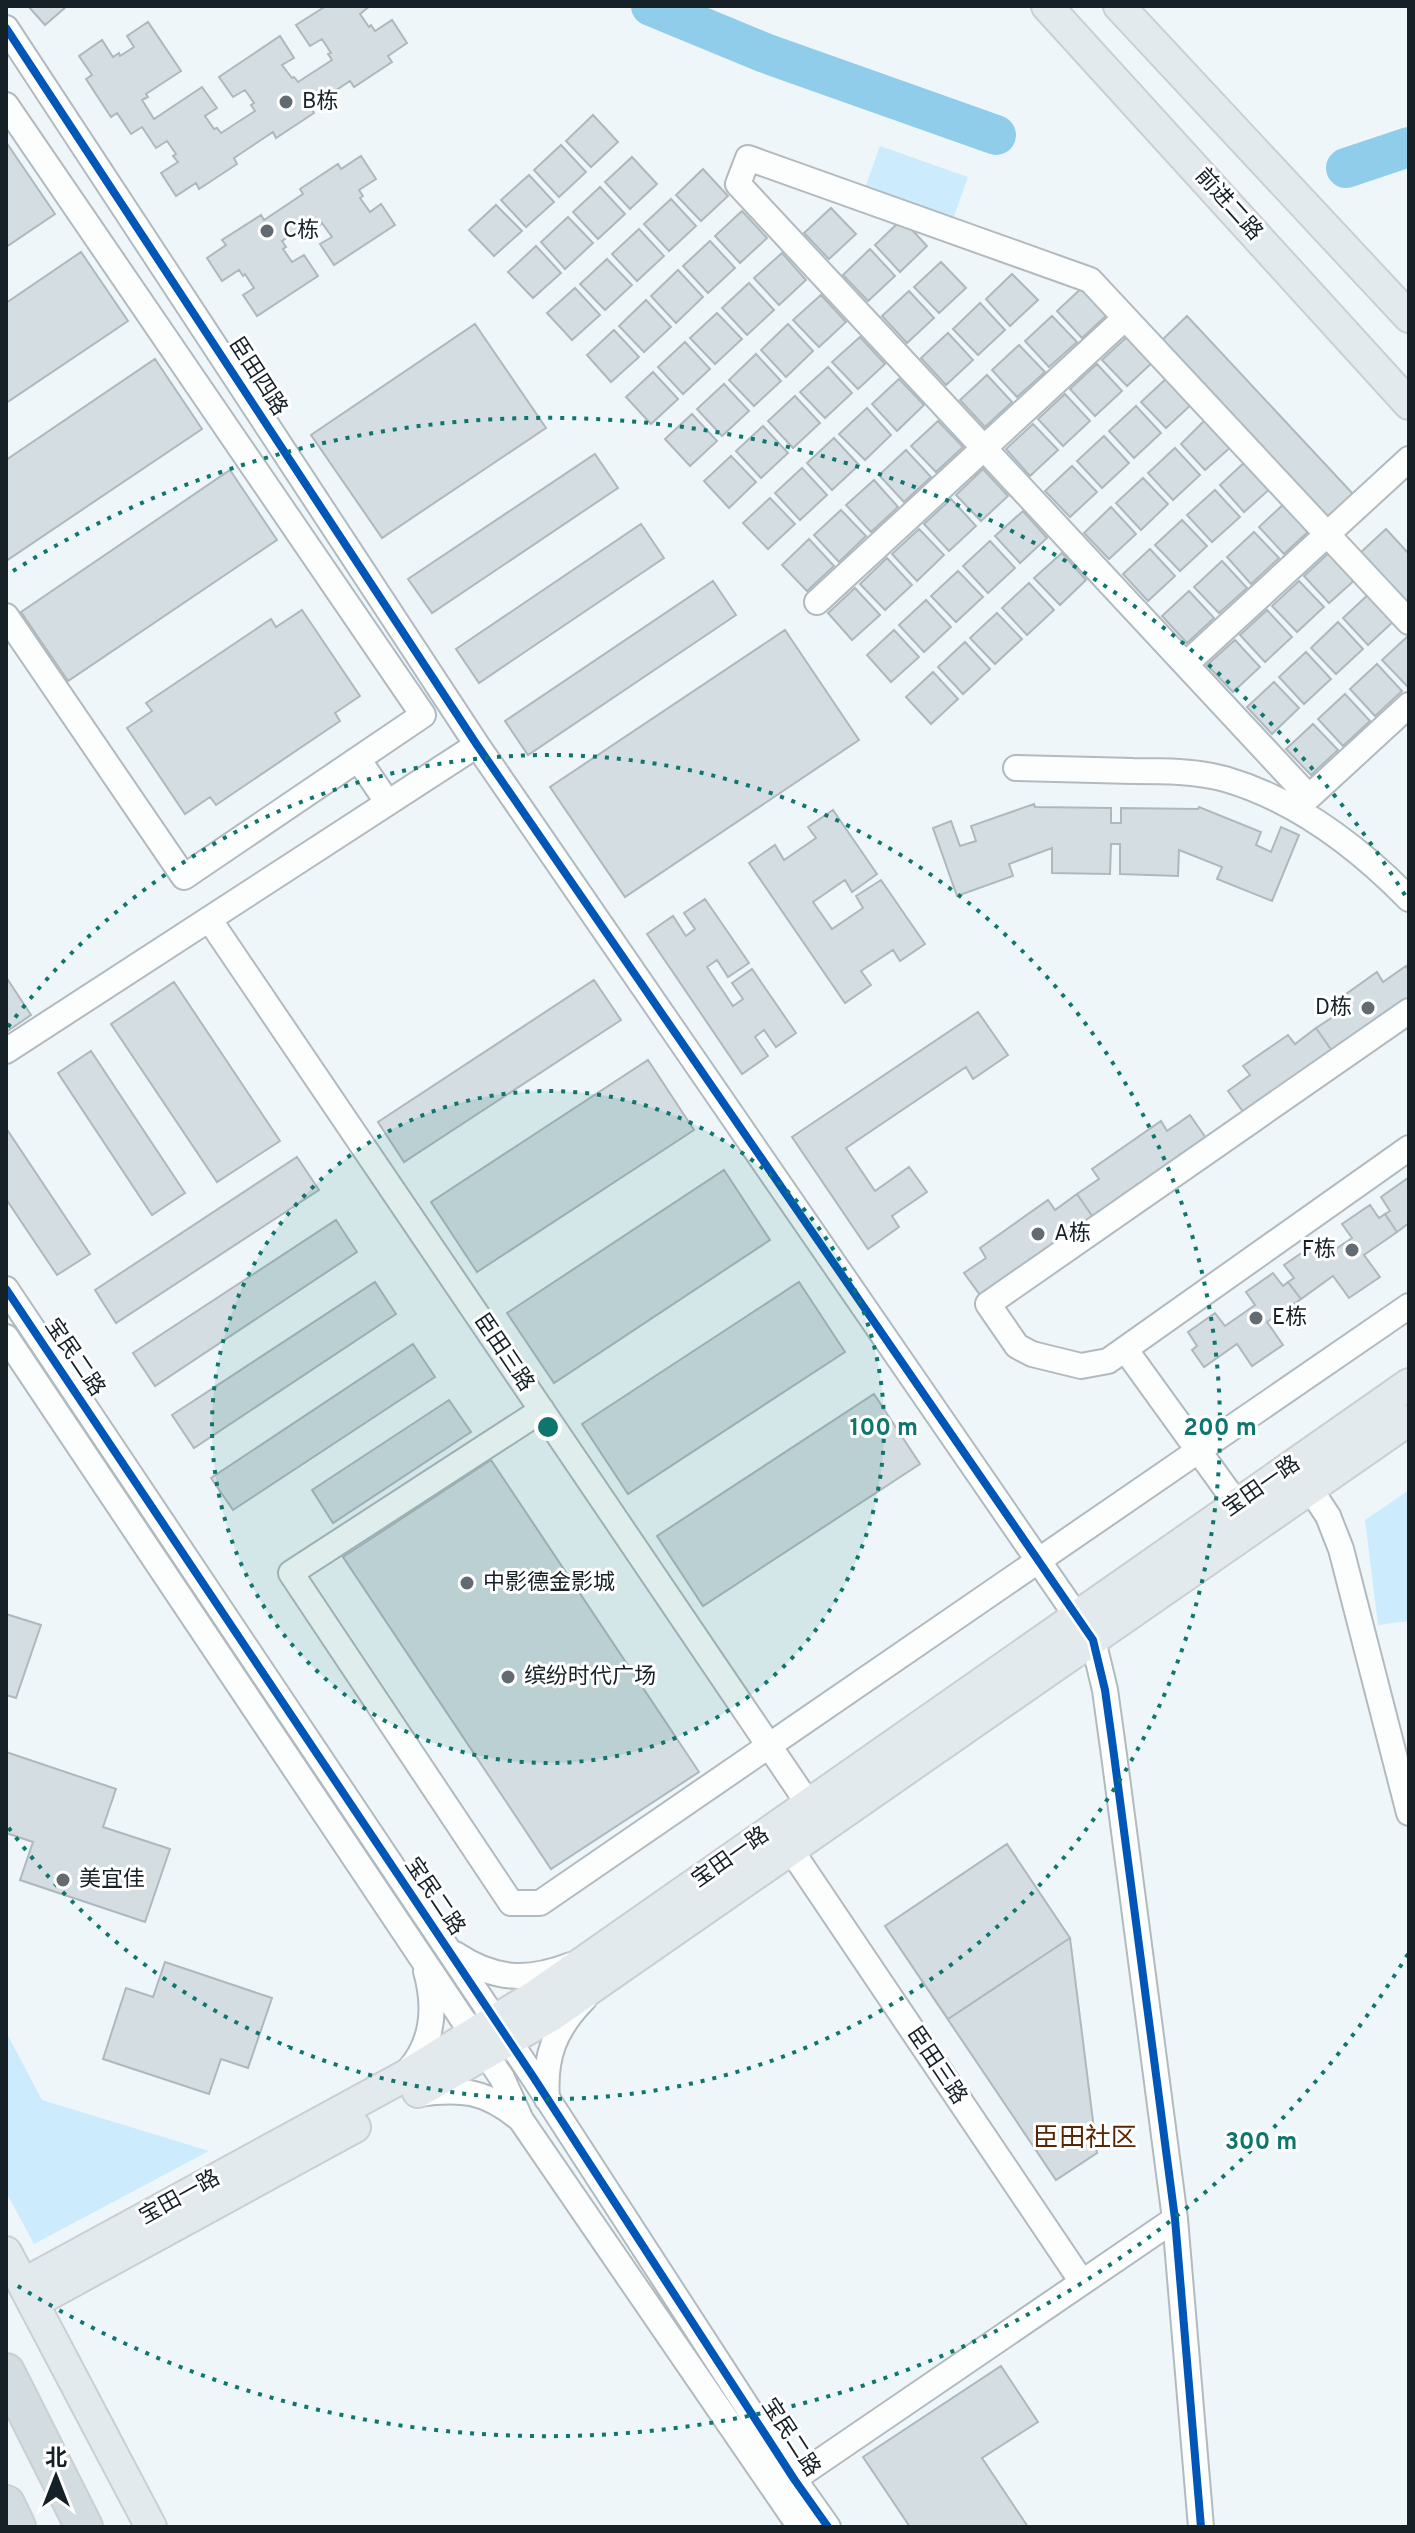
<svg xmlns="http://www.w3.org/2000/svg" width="1415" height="2533" font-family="Overpass,'Noto Sans SC',sans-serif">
  <rect width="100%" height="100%" fill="#eef6fa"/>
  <path fill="#ccebfc" d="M880,146L968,177L953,219L865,188Z
    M1409,1490V1621L1378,1625L1365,1520Z
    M6,2032L42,2100L209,2151L34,2244L6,2192Z"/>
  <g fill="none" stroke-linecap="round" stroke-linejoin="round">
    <path stroke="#90cdeb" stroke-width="40" d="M651,6L765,53L996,135
      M1346,168L1409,147"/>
  </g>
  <path fill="#d3dde2" stroke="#afb8bd" stroke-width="2" d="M28,6H67L45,25Z
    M326,6H370L360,14L369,27L371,25L375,31L392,20L407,43L388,56L392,62L354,87L350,81L311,107L314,113L276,138L273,132L234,158L237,164L199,189L196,183L176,196L161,173L178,162L173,156L176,154L167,141L156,148L142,127L131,134L117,113L111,117L86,79L92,75L79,56L102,40L113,57L119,53L120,56L134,47L127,36L148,22L181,71L146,94L148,97L142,100L154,119L202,87L217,108L205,116L214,129L217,128L221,133L255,111L251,105L254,103L245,90L233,97L219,77L280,36L294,58L282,65L292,78L294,77L298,82L332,60L328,54L331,53L322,39L310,46L296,25Z
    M593,115L618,142L591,167L566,141Z
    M6,142L55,214L6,247Z
    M561,145L586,172L559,197L534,170Z
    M361,156L376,179L359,190L363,196L360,198L370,212L381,204L395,225L334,265L320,244L332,237L322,223L320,225L316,219L282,241L286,247L283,249L292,262L304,255L318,276L257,316L243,295L254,288L245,274L243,276L239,270L222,281L207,258L226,245L222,240L261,215L264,220L303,194L300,189L338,164L341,169Z
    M632,157L657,184L630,209L605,182Z
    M703,169L728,196L701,221L676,195Z
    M529,175L554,202L526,227L501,200Z
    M600,187L625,214L598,239L573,212Z
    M671,199L696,226L669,251L644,224Z
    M496,205L522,231L494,256L469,230Z
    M831,208L856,234L829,259L804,233Z
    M742,211L767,238L740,263L715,236Z
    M568,217L593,243L565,269L541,242Z
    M902,219L927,246L900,272L875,245Z
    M639,229L664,256L637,281L612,254Z
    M710,241L735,268L708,293L683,266Z
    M536,246L561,273L533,298L508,272Z
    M870,249L895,276L868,301L843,275Z
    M81,252L128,321L6,403V303Z
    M782,253L806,280L779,305L754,278Z
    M607,259L632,285L605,310L580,284Z
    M941,262L966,288L939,313L914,287Z
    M678,270L703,297L676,323L651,296Z
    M1012,274L1038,300L1010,326L986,299Z
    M749,283L774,310L747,335L722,308Z
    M1084,286L1109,313L1082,338L1057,311Z
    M575,288L600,315L572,340L547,313Z
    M909,291L934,318L907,343L882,316Z
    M821,295L846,322L819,347L793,320Z
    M646,300L671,327L644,352L619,326Z
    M980,303L1005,330L978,355L953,329Z
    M717,313L742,339L715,364L690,338Z
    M1052,316L1077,342L1049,367L1025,341Z
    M1187,316L1353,494L1327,518L1161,341Z
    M475,324L546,428L382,538L311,435Z
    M788,324L813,351L786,377L761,350Z
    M614,330L639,357L611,382L587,355Z
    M948,333L973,360L946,385L921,358Z
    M1129,335L1154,361L1127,386L1102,360Z
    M860,337L885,364L858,389L832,362Z
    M685,342L710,369L683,394L658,367Z
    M1019,345L1045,372L1017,397L992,370Z
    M756,354L781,381L754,406L729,380Z
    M155,359L202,429L6,561V460Z
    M1097,364L1122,391L1095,416L1070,389Z
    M828,367L852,393L825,418L800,392Z
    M653,372L678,399L651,424L626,397Z
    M987,375L1012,402L985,427L960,400Z
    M1168,377L1193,403L1166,428L1141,402Z
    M899,379L924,405L897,431L872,404Z
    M724,384L749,411L722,436L697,409Z
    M1065,394L1090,421L1063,446L1038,419Z
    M795,396L820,423L793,448L768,421Z
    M1136,406L1161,433L1134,458L1109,431Z
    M867,408L891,435L865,460L839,434Z
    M692,414L717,441L690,466L665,439Z
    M1207,418L1233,445L1205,470L1181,444Z
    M938,421L963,447L936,472L911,446Z
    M1033,424L1058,450L1030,476L1006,449Z
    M763,426L788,453L761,478L736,451Z
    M1104,436L1129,463L1102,488L1077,461Z
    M834,438L859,465L832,490L807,463Z
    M1175,448L1200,475L1173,500L1148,473Z
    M906,450L931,477L904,502L879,475Z
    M595,454L618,488L432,613L408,579Z
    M731,456L756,482L729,508L704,481Z
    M1247,460L1272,487L1244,512L1220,485Z
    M1072,466L1097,492L1070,517L1045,491Z
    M802,468L827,495L800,520L775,493Z
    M983,469L1008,496L981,521L956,495Z
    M230,470L277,540L68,681L21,612Z
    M1143,478L1168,504L1141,530L1116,503Z
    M874,480L898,507L871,532L846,505Z
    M1215,490L1240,517L1212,542L1187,515Z
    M770,498L795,524L768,549L743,523Z
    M951,499L976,526L949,551L924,524Z
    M1286,502L1311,529L1284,554L1259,527Z
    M1111,507L1136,534L1109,559L1084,533Z
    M841,510L866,536L839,562L814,535Z
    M1023,511L1047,538L1020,563L995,536Z
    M1182,520L1207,546L1180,571L1155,545Z
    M641,524L664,558L479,683L456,649Z
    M919,529L944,555L917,581L892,554Z
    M1386,529L1409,554V606L1360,553Z
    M1254,532L1279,558L1251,584L1227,557Z
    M809,539L834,566L807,591L782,565Z
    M990,541L1015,568L988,593L963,566Z
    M1150,549L1175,576L1148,601L1123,574Z
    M1331,551L1357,578L1329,603L1304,576Z
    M1062,553L1086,580L1060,605L1034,578Z
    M887,558L912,585L885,610L860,584Z
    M1222,561L1247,588L1219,613L1194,587Z
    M958,571L983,597L956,622L931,596Z
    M713,581L736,615L528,755L505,721Z
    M1299,581L1324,607L1297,632L1272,606Z
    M1029,583L1054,610L1027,635L1002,608Z
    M855,588L880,615L852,640L828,613Z
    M1189,591L1214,618L1187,643L1162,616Z
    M1370,593L1396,619L1368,645L1343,618Z
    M926,600L951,627L924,652L899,625Z
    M302,610L360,696L335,713L340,721L216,805L210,797L185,814L127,728L152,711L146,703L271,619L276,627Z
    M1267,610L1292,637L1265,662L1240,635Z
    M997,613L1022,639L995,664L970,638Z
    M1338,622L1363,649L1336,674L1311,648Z
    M785,630L859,740L625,897L550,787Z
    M894,630L919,657L891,682L867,655Z
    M1409,635V685L1407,686L1382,660Z
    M1235,640L1260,667L1233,692L1207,665Z
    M965,642L990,669L963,694L938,667Z
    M1306,652L1331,679L1304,704L1279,677Z
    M1377,664L1402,691L1375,716L1350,689Z
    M933,672L958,699L931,724L906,697Z
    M1274,682L1299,708L1272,734L1247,707Z
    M1345,694L1370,721L1343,746L1318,719Z
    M1313,724L1338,750L1311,775L1286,749Z
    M1034,804L1035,807L1111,808V823H1121V808L1198,809L1199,807L1261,832L1256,845L1271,852L1281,827L1299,835L1272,901L1217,879L1222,867L1179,850L1178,876L1120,874V844H1111L1110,874L1052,873V848L1009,864L1013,876L957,896L933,828L951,821L960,846L976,841L971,826Z
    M833,810L877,874L852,892L845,880L813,902L832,929L863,908L856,896L881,880L925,944L900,961L893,950L861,971L871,985L845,1003L749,863L775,845L784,860L816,838L808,827Z
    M705,899L749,963L728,977L717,960L707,967L733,1006L743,999L732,983L752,969L796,1033L776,1047L764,1030L755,1037L768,1056L742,1074L647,934L673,916L686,936L695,929L684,913Z
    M1406,966L1409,971V1003L1335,1055L1316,1028L1339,1013L1332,1004L1377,972L1383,982Z
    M6,977L31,1015L6,1032Z
    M594,980L621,1020L404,1162L378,1122Z
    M174,982L280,1141L217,1182L111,1024Z
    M978,1012L1008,1055L973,1079L966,1067L846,1148L875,1191L909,1167L927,1192L892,1216L899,1227L868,1249L792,1137Z
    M1316,1028L1335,1055L1247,1117L1228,1091L1250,1075L1243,1066L1288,1035L1295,1044Z
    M91,1051L185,1193L152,1215L58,1073Z
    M648,1060L694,1130L477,1272L431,1202Z
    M1190,1115L1208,1141L1095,1220L1077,1194L1099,1179L1092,1169L1161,1121L1167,1131Z
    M6,1128L90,1254L57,1275L6,1199Z
    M297,1157L319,1190L116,1323L95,1290Z
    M724,1170L770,1240L554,1383L507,1313Z
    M1408,1178L1409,1223L1397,1232L1385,1214L1390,1211L1381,1197Z
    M1077,1194L1095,1220L983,1299L964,1273L986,1258L980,1248L1048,1200L1055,1210Z
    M1370,1205L1379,1218L1385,1214L1397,1232L1364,1255L1380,1277L1349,1298L1333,1276L1301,1299L1288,1282L1294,1278L1284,1265L1312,1246L1321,1259L1352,1238L1342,1224Z
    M336,1220L357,1252L155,1386L133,1353Z
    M1273,1273L1283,1286L1288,1282L1301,1299L1267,1322L1283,1345L1252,1366L1237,1344L1204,1367L1192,1350L1197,1346L1188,1332L1215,1313L1225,1326L1255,1305L1246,1292Z
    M375,1282L396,1314L194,1448L172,1415Z
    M799,1282L845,1352L628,1494L582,1424Z
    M413,1344L435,1377L233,1510L211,1478Z
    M874,1394L920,1464L703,1606L657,1536Z
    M449,1400L471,1432L333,1523L312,1490Z
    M491,1460L699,1772L551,1869L343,1557Z
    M6,1614L41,1625L16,1698L6,1695Z
    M6,1752L116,1789L103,1827L170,1849L145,1922L20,1880L33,1842L6,1833Z
    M1007,1844L1070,1938L1097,2153L1056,2180L885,1926Z
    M1007,1844L1070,1938L948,2019L885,1926Z
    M165,1962L272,1998L248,2068L221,2059L209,2094L103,2059L126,1988L153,1997Z
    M1001,2366L1038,2422L982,2458L1028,2527H910L863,2457Z"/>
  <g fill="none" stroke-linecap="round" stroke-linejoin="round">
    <defs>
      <path id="minor" d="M6,28L477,745L1093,1640L1105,1690L1114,1755L1175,2219L1201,2527
        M6,105L423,715L184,877L6,616
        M817,602L1125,318
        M1409,622L1090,280L748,158L738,184L1309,797L1409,705
        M1186,664L1409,459
        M358,759L388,803
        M1016,768C1055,769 1094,770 1133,771C1163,771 1196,771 1225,779C1297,800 1357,846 1409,899
        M209,919L818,1818
        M1409,1011L988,1304L1017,1346L1032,1354L1081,1366L1108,1361L1409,1148
        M6,1051L477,745
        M6,1289L534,2078L794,2479L828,2527
        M6,1337L502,2078L521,2120L800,2527
        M1125,1349L1237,1504
        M542,1410L291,1573L511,1903H540L1409,1306
        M1301,1475L1328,1516L1341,1549L1409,1813
        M791,1850L1082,2282
        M455,1954C494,1980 527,1982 571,1965
        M408,2071C434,2042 436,2007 426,1971
        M417,2094C461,2088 485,2090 520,2119
        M547,2099C544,2057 554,2030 584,1999
        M794,2479L1175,2219"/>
      <path id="major" d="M1047,6L1409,404
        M1119,6L1409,317
        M418,2092L551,2016L1409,1420
        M6,2252L151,2527
        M23,2284L403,2077L536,1995L1409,1384
        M33,2303L355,2127"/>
      <path id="highway" d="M6,2372L84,2527
        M6,2504L17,2527"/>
    </defs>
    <use href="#minor" stroke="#b1babf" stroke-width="28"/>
    <use href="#major" stroke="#cacfd2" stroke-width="34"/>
    <use href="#highway" stroke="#cacfd2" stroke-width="40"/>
    <use href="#minor" stroke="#fcfefe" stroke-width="24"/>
    <use href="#major" stroke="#e3eaed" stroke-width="30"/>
    <use href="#highway" stroke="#d3dce1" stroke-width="36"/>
    <defs>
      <path id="cycleway" d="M6,28L477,745L1093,1640L1105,1690L1114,1755L1175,2219L1201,2527
        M6,1289L534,2078L794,2479L828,2527"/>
    </defs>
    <use href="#cycleway" stroke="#fff" stroke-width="13"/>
    <use href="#cycleway" stroke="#0057b8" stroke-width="8"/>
  </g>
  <circle cx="548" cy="1427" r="336" fill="#0f766e" fill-opacity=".12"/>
  <g fill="none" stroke="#0f766e" stroke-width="4" stroke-dasharray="4 8">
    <circle cx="548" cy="1427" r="336"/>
    <path d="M8 1027A672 672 0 1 1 8 1827"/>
    <path d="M1408 1954A1009 1009 0 0 1 13 2283M13 571A1009 1009 0 0 1 1408 900"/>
  </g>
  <g fill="#616b71" stroke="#fff" stroke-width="3">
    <circle cx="286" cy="102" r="8"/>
    <circle cx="267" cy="231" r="8"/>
    <circle cx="1368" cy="1008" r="8"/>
    <circle cx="1038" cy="1234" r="8"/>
    <circle cx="1352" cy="1250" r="8"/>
    <circle cx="1256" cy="1318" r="8"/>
    <circle cx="467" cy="1583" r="8"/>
    <circle cx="508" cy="1677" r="8"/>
    <circle cx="63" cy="1880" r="8"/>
  </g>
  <g text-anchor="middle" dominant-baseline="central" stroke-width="6" stroke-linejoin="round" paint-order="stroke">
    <g font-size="22" fill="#152027" stroke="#fff" text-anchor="start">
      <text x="302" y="102">B栋</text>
      <text x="283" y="231">C栋</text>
      <text x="1352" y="1008" text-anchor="end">D栋</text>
      <text x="1054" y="1234">A栋</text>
      <text x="1336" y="1250" text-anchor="end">F栋</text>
      <text x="1272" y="1318">E栋</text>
      <text x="483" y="1583">中影德金影城</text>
      <text x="524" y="1677">缤纷时代广场</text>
      <text x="79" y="1880">美宜佳</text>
    </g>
    <g font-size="22" fill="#152027" stroke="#fff">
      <text transform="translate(1228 205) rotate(48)">前进二路</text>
      <text transform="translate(257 377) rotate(57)">臣田四路</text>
      <text transform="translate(503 1353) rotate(56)">臣田三路</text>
      <text transform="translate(74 1358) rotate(56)">宝民二路</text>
      <text transform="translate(1262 1487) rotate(-35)">宝田一路</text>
      <text transform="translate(731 1858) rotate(-35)">宝田一路</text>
      <text transform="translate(434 1897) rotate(56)">宝民二路</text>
      <text transform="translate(936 2066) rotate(56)">臣田三路</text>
      <text transform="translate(180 2198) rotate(-29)">宝田一路</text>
      <text transform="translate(790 2438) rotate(57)">宝民二路</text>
    </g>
    <g font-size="26" fill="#552705" stroke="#fff">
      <text x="1085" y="2139">臣田社区</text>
    </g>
  </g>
  <circle cx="548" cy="1427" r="12" fill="#0f766e" stroke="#fff" stroke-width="4"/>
  <g font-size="24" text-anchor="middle" font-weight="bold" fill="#0f766e" stroke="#fff" stroke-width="6" stroke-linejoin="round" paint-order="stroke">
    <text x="884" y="1435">100 m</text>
    <text x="1220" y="1435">200 m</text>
    <text x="1261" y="2149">300 m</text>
  </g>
  <rect width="1415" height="2533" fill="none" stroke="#152027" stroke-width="16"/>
  <g transform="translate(56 2477)" stroke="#ffffff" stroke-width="6" paint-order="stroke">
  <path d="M0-6L14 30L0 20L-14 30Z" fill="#152027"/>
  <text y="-12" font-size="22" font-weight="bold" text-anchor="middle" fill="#152027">北</text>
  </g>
</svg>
